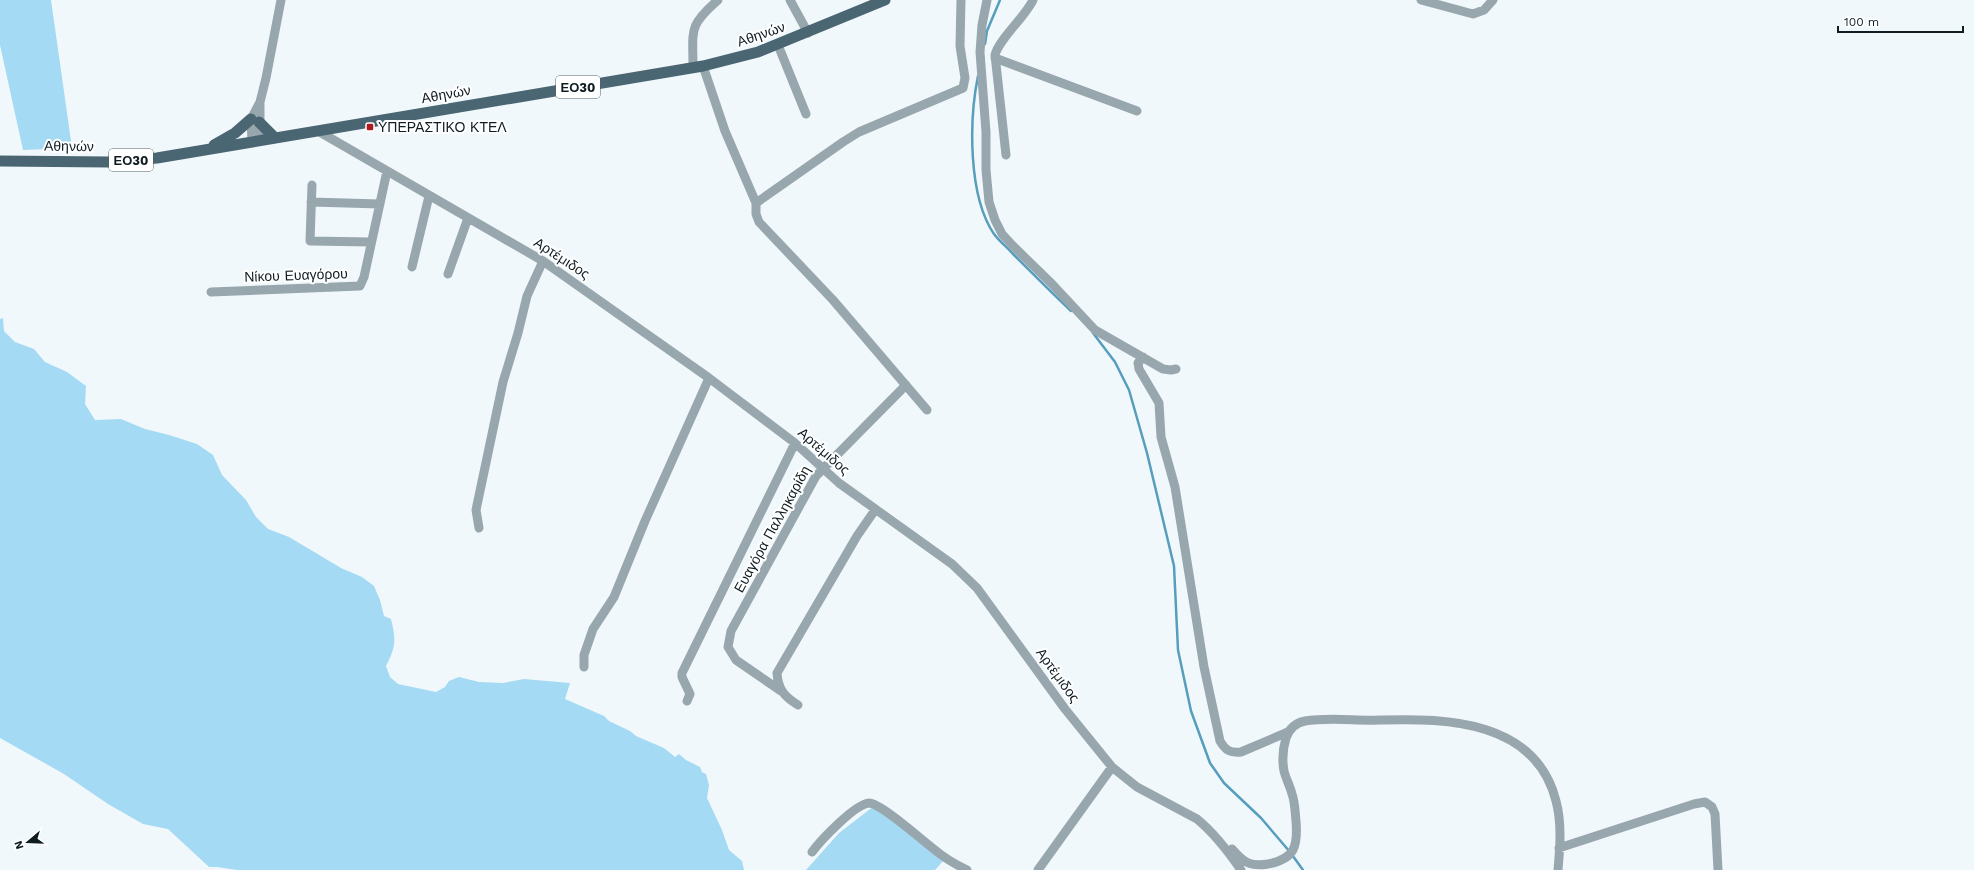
<svg xmlns="http://www.w3.org/2000/svg" width="1974" height="870" font-family="'Work Sans',sans-serif">
  <rect width="100%" height="100%" fill="#f1f8fc"/>
  <path fill="#a4daf3" d="M0,0H51L72,148L23,150L0,45Z
    M3,318L4,331L15,342L34,349L45,362L67,372L86,386L85,404L95,420L121,419L145,429L169,435L197,444L213,455L222,475L246,500L256,517L268,529L289,537L341,568L362,577L374,586L380,600L384,616L391,619C396,639 396,647 386,666L390,677L398,684L436,692L445,687L449,681L459,677L479,682L503,683L524,679L570,683L565,699L604,716L609,721L630,731L636,736L664,748L675,757L679,754L686,760L700,767L702,772L706,774L709,785L707,798L722,830L729,850L742,861L744,870H237L217,867H209L168,829L143,824L108,804L64,774L0,738V319Z
    M874,806L944,860L935,870H806L839,833Z"/>
  <g fill="none" stroke-linecap="round" stroke-linejoin="round">
    <path stroke="#569ebc" stroke-width="2.5" d="M985,44L987,31L1000,0
      M978,76C969,120 968,196 994,234C999,241 1007,247 1013,254C1032,273 1051,292 1071,311
      M1093,333L1115,362L1129,390L1147,453L1174,566L1178,650L1191,711L1210,763L1224,783L1261,818L1290,852L1303,870"/>
    <path stroke="#98a7ae" stroke-width="9" d="M790,0L808,33
      M987,0L982,25L980,52L986,132V170L989,202L995,220L1002,234L1012,245L1052,284L1095,330L1163,369L1171,370L1176,369
      M1421,0L1473,14L1484,10L1493,0
      M778,45L806,114
      M995,58L1137,111
      M703,66L725,131L756,203V214L759,222L833,300L927,410
      M693,67C693,30 688,26 718,0
      M260,104V140
      M318,131L543,261L709,378L795,443L839,483L952,564L977,588L1065,709L1112,767L1137,787L1197,819C1214,833 1228,851 1241,870
      M252,142L251,119L260,102L266,78L281,0
      M1006,155L995,55C999,39 1025,17 1033,0
      M312,185L310,241L371,242
      M311,202L380,204
      M756,203L843,142L859,132L963,88L965,78L960,46L961,0
      M412,267L429,196
      M448,274L468,218
      M211,292L360,286L364,277L387,171
      M1143,357L1138,363L1139,369L1159,403L1161,437L1175,487L1204,667L1220,741C1226,751 1230,753 1241,752L1288,732
      M479,528L476,510L503,382L518,333L527,296L543,261
      M584,667V655L593,629L614,597L645,521L709,378
      M781,691L736,660L728,647L731,631L816,476L906,385
      M687,701L690,694L682,677V673L795,443
      M798,705C785,697 778,690 777,673L857,536L875,510
      M1559,848L1694,804L1705,802L1712,807L1715,814L1718,870
      M1232,849C1243,862 1250,867 1268,864C1295,859 1298,846 1296,821C1295,812 1295,802 1292,794C1290,786 1286,779 1284,771C1282,760 1283,748 1286,738C1289,729 1295,723 1305,721C1329,717 1356,721 1381,720C1448,718 1536,721 1556,801C1562,823 1560,847 1558,870
      M812,852C821,840 855,804 869,803C882,803 929,847 943,856C951,862 959,866 967,870
      M1038,870L1112,767"/>
    <path stroke="#4a6672" stroke-width="11" d="M259,122L275,138
      M214,145L235,133L251,119
      M0,161L109,162L157,158L703,66L758,52L885,0"/>
  </g>
  <rect fill="#ad1b20" stroke="#fff" stroke-width="1.5" x="366" y="123" width="8" height="8" rx="2"/>
  <g text-anchor="middle" dominant-baseline="central" stroke-width="4" stroke-linejoin="round" paint-order="stroke">
    <g fill="#fff" stroke="#576165" stroke-width="1">
      <rect x="556" y="76" width="44" height="22" rx="3"/>
      <rect x="109" y="149" width="44" height="22" rx="3"/>
    </g>
    <g font-size="13" font-weight="bold" fill="#0f1d23">
      <text x="578" y="87">ΕΟ30</text>
      <text x="131" y="160">ΕΟ30</text>
    </g>
    <g font-size="14" fill="#0f1d23" stroke="#fff">
      <text transform="translate(761 34) rotate(-19)">Αθηνών</text>
      <text transform="translate(446 94) rotate(-10)">Αθηνών</text>
      <text transform="translate(69 146) rotate(1)">Αθηνών</text>
      <text transform="translate(562 258) rotate(33)">Αρτέμιδος</text>
      <text transform="translate(296 275) rotate(-2)">Νίκου Ευαγόρου</text>
      <text transform="translate(824 451) rotate(41)">Αρτέμιδος</text>
      <text transform="translate(772 529) rotate(-61)">Ευαγόρα Παλληκαρίδη</text>
      <text transform="translate(1058 675) rotate(54)">Αρτέμιδος</text>
    </g>
    <g font-size="14" fill="#0f1d23" stroke="#fff" text-anchor="start">
      <text x="378" y="127">ΥΠΕΡΑΣΤΙΚΟ ΚΤΕΛ</text>
    </g>
  </g>
  <g transform="translate(28 842) rotate(251)" stroke="#ffffff" stroke-width="3" paint-order="stroke">
  <path d="M0-3L7 15L0 10L-7 15Z" fill="#0f1d23"/>
  <text y="-6" font-size="11" font-weight="bold" text-anchor="middle" fill="#0f1d23">N</text>
  </g>
  <path d="M1838 26v6h125v-6" fill="none" stroke="#0f1d23" stroke-width="2"/>
  <text x="1844" y="26" font-size="12" fill="#0f1d23" stroke="#ffffff" stroke-width="3" paint-order="stroke">100 m</text>
</svg>
